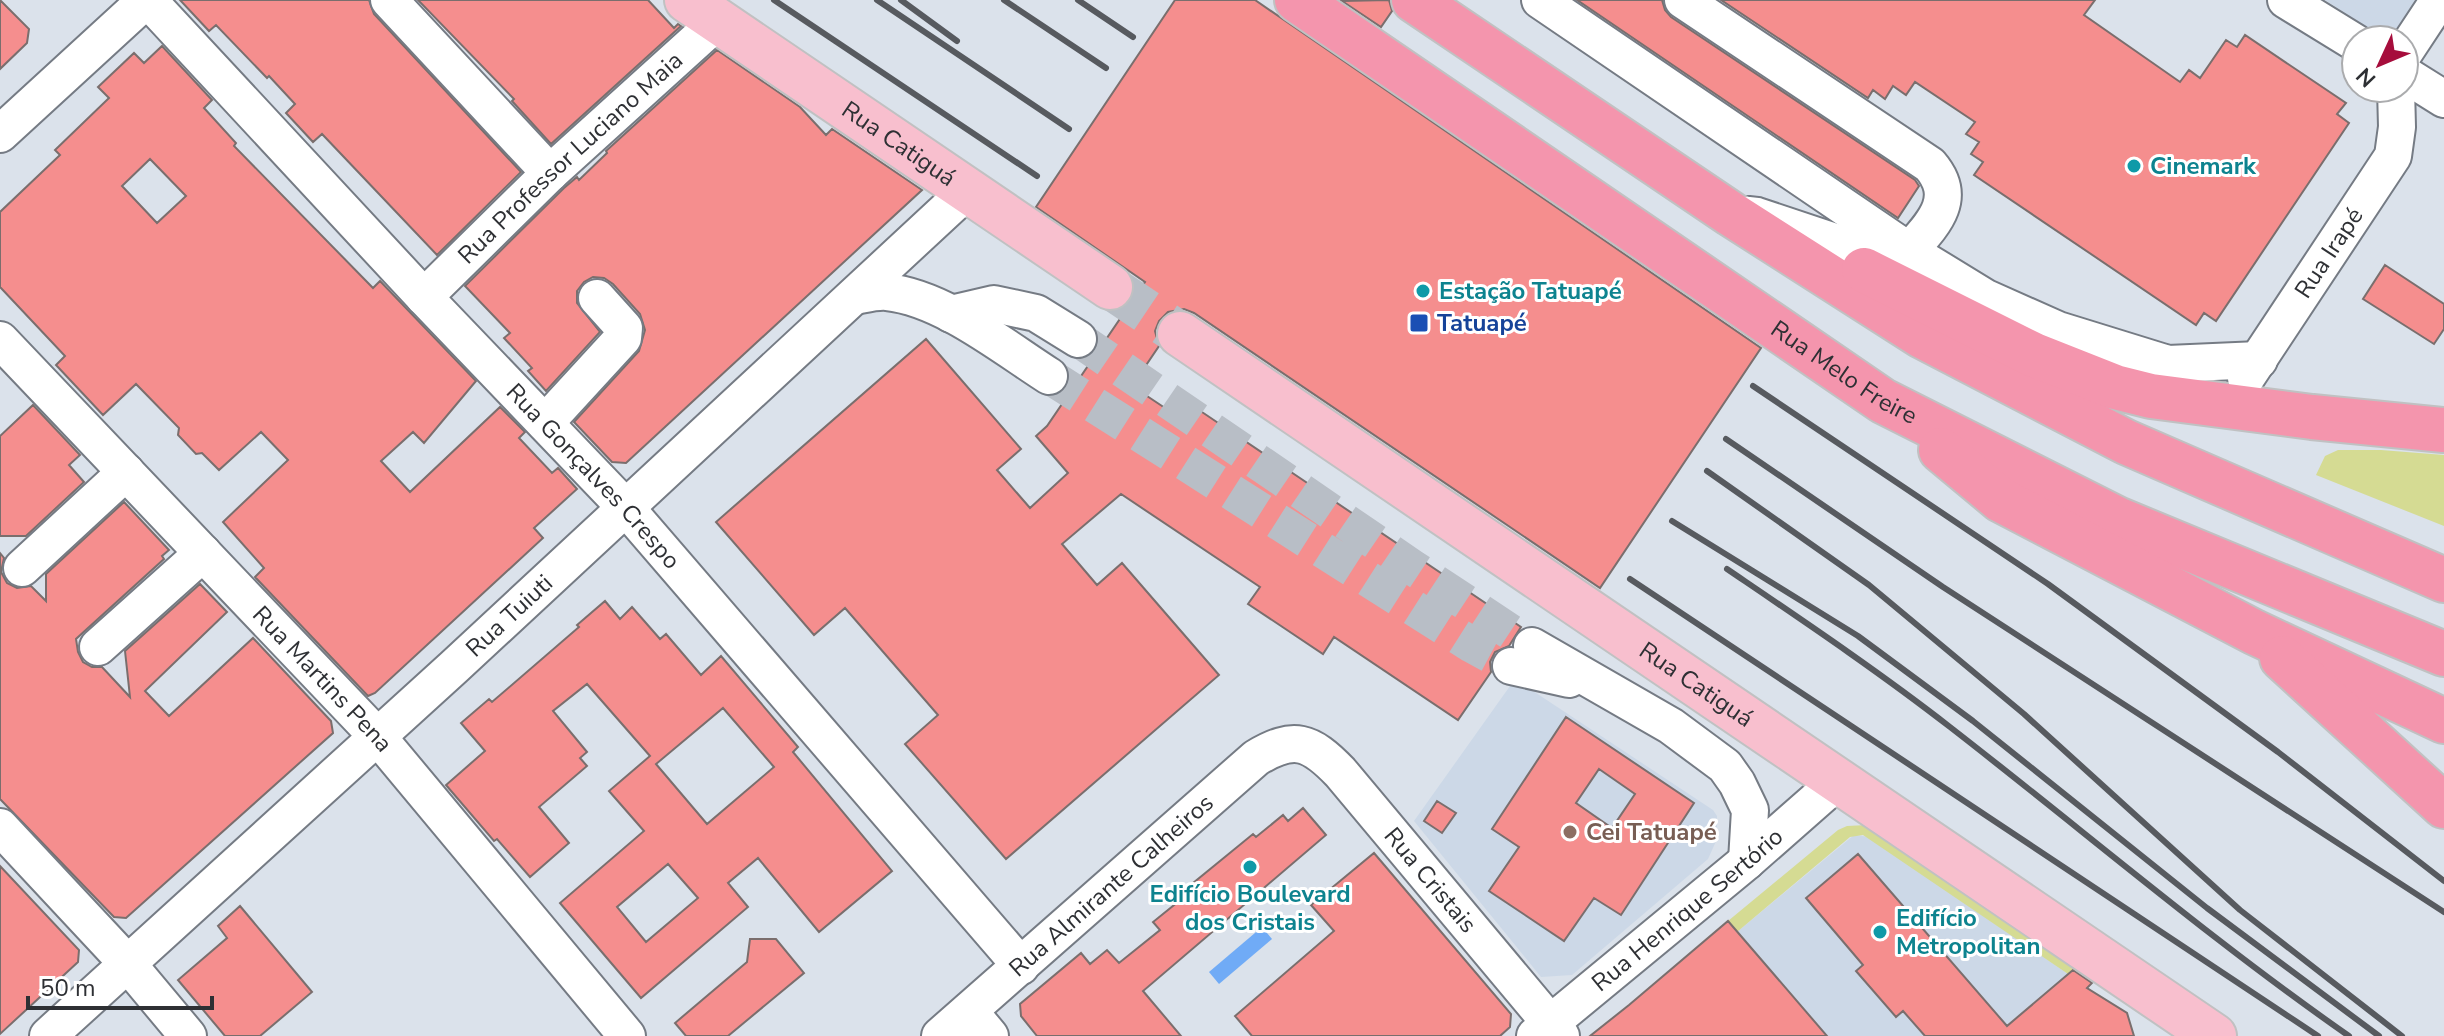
<svg xmlns="http://www.w3.org/2000/svg" width="2444" height="1036" font-family="'Nunito Sans',sans-serif">
  <rect width="100%" height="100%" fill="#dbe2eb"/>
  <path fill="#ccd8e7" d="M2325,0H2419L2396,35L2384,38Z
    M1515,679L1713,810L1717,816V839L1708,859L1572,975L1541,977L1414,821Z
    M1854,835L1870,837L2068,974L1994,1036H1827L1737,932Z"/>
  <path fill="#d5db93" d="M2338,450H2381L2444,455V526L2316,475L2325,456Z
    M1867,825L2075,969L2068,974L1863,835L1850,837L1737,932L1728,921L1838,830L1847,826Z"/>
  <path fill="#70abf6" d="M1262,927L1272,939L1219,984L1209,972Z"/>
  <path fill="#f58e8e" stroke="#7a6e6d" stroke-width="2" fill-rule="evenodd" d="M0,0L29,29L27,43L0,69Z
    M180,0H369L374,14L521,172L437,255L322,134L313,142L286,113L295,104L269,76L267,78L216,25L209,31Z
    M418,0H648L674,28L678,24L681,26L551,144L512,101L514,99Z
    M1175,0H1255L1761,348L1600,588L1194,313L1184,309L1168,312L1159,321L1155,331L1159,346L1132,386L1189,424L1199,410L1521,627L1509,646L1495,652L1490,662L1491,672L1458,720L1334,637L1323,654L1248,604L1260,587L1121,494L1062,544L1097,585L1122,563L1219,675L1006,859L905,744L938,715L845,608L814,635L716,522L926,339L1021,449L997,470L1030,508L1068,473L1036,436L1047,426L1145,282L1036,207Z
    M1389,0L1392,11L1381,27L1342,1Z
    M1577,0H1662L1665,10L1671,17L1915,180L1919,186L1898,218Z
    M1721,0H2095L2084,15L2180,82L2189,70L2200,78L2226,40L2237,47L2245,35L2346,103L2337,114L2349,123L2216,321L2204,313L2196,325L1974,175L1983,162L1971,154L1979,142L1966,134L1975,122L1915,82L1906,95L1893,86L1885,99L1873,90L1868,98Z
    M162,46L212,100L204,108L236,143L234,146L373,288L380,281L476,381L424,443L413,432L381,461L410,492L500,407L525,432L519,438L552,473L558,468L577,489L534,528L543,538L375,693L368,696L255,577L264,568L223,522L288,460L261,432L219,470L202,453L196,454L178,435L179,428L136,384L103,415L56,365L65,356L0,287V212L60,155L55,150L109,98L98,87L134,53L144,63ZM150,159L186,196L157,223L122,186Z
    M717,50L800,107L826,135L832,129L922,190L626,463L612,462L574,422L639,351L645,330L640,314L613,284L604,278L593,277L584,282L577,291V303L600,332L546,391L528,371L532,368L504,338L510,333L465,286L564,188L577,177L579,180L607,153L606,151Z
    M2385,265L2444,304V329L2434,344L2363,299Z
    M33,405L80,455L69,465L84,482L26,536H0V436Z
    M124,502L169,550L162,556L164,559L76,639L78,652L83,662L92,667H102L130,697L125,651L200,584L227,612L145,691L169,716L253,638L331,721L333,733L126,918L114,917L0,799V553L4,558L1,572L7,583L17,588L31,586L46,601V574Z
    M605,601L620,619L632,607L660,639L666,634L701,675L721,656L798,747L793,752L892,871L819,932L758,858L728,883L748,907L641,998L560,903L644,831L609,791L650,756L587,684L553,711L587,752L580,758L587,766L539,807L569,843L530,877L497,839L494,841L446,785L485,751L461,723L489,699L492,702L579,627L577,625ZM723,708L774,767L707,824L656,764ZM668,864L698,898L646,942L617,907Z
    M1566,717L1694,803L1621,915L1594,898L1564,941L1489,891L1519,847L1492,829ZM1599,769L1635,794L1612,828L1576,803Z
    M1437,801L1456,813L1442,833L1424,821Z
    M1303,808L1326,835L1143,991L1181,1036H1037L1021,1016L1020,1004L1081,953L1090,964L1107,950L1119,963L1160,930L1153,922L1179,901L1176,897L1253,834L1256,837L1283,815L1288,821Z
    M1374,853L1511,1014L1510,1027L1500,1036H1252L1235,1016L1334,931L1311,905Z
    M1858,854L2007,1026L2073,970L2092,983L2087,988L2127,1013L2134,1036H1925L1903,1011L1896,1017L1856,971L1863,965L1806,898Z
    M0,866L79,950L78,962L0,1034Z
    M240,906L312,992L260,1036H225L178,980L227,938L218,926Z
    M1728,921L1827,1036H1590L1629,1005Z
    M750,939H776L804,973L728,1036H686L675,1023L747,962Z"/>
  <g fill="none" stroke-linecap="round" stroke-linejoin="round">
    <path stroke="#b8bec6" stroke-width="36" stroke-dasharray="36 18" stroke-linecap="butt" d="M1078,339L1412,567L1532,646
      M1049,376L1472,645L1511,666"/>
    <path stroke="#b8bec6" stroke-width="44" stroke-dasharray="44 22" stroke-linecap="butt" d="M1110,287L1180,334"/>
    <defs>
      <g id="minor">
        <path id="s1" d="M148,0L424,297L626,508L1021,966"/>
        <path d="M389,0L550,173"/>
        <path d="M1540,0L1909,251L1986,298L2058,330L2168,364L2259,360"/>
        <path d="M1683,0L1930,165C1959,199 1933,224 1909,251"/>
        <path d="M2286,0L2356,43"/>
        <path d="M2404,53L2439,0"/>
        <path d="M2404,74L2444,99"/>
        <path d="M0,134L146,0"/>
        <path d="M1748,215L1757,216L1856,249L1907,251"/>
        <path d="M855,296C866,294 877,291 887,292C943,298 1002,346 1049,376"/>
        <path id="s2" d="M424,297L550,173L718,21"/>
        <path d="M951,314L994,304L1036,313L1078,339"/>
        <path id="s3" d="M0,340L377,736L627,1036"/>
        <path id="s4" d="M2246,378L2393,156L2397,127L2396,88"/>
        <path d="M545,423L623,338L624,328L597,298"/>
        <path d="M22,568L126,472"/>
        <path d="M1532,646L1671,726L1725,766L1737,783L1750,810L1747,861"/>
        <path d="M98,647L203,553"/>
        <path d="M1511,666L1569,679"/>
        <path d="M0,827L127,963L188,1036"/>
        <path d="M969,1011L990,1036"/>
        <path id="s5" d="M48,1036L454,667L968,190"/>
        <path id="s6" d="M940,1036L1256,758C1294,735 1310,741 1340,772L1561,1036"/>
        <path id="s7" d="M1535,1036L1747,861L1838,781"/>
      </g>
      <g id="major">
        <path id="s8" d="M687,0L1110,287"/>
        <path id="s9" d="M1180,334L2214,1036"/>
      </g>
      <g id="highway">
        <path id="s10" d="M1297,0L1883,401L2117,519L2444,654"/>
        <path d="M1414,0L1731,214L1922,336L2126,442L2444,580"/>
        <path d="M1864,270L2034,355L2115,387L2151,396L2312,417L2444,430"/>
        <path d="M1941,450L2001,500L2254,632L2444,721"/>
        <path d="M2282,658L2444,806"/>
      </g>
    </defs>
    <use href="#minor" stroke="#757b84" stroke-width="40"/>
    <use href="#major" stroke="#c0c1c2" stroke-width="48"/>
    <use href="#highway" stroke="#c0c1c2" stroke-width="48"/>
    <use href="#minor" stroke="#fff" stroke-width="36"/>
    <use href="#major" stroke="#f8bfce" stroke-width="44"/>
    <use href="#highway" stroke="#f495ad" stroke-width="44"/>
    <path stroke="#575a5f" stroke-width="6" d="M774,0L1037,176
      M877,0L1069,129
      M901,0L957,41
      M1004,0L1106,68
      M1078,0L1133,37
      M1753,386L2048,584L2278,752L2444,881
      M1726,439L1943,587L2444,912
      M1707,471L1869,585L2024,714L2240,910L2402,1036
      M1672,521L1858,636L1973,721L2207,908L2379,1036
      M1727,569C1802,620 1878,671 1950,727C2083,830 2211,940 2349,1036
      M1630,579L2318,1036"/>
  </g>
  <g fill="#0f9aa8" stroke="#fff" stroke-width="3">
    <circle cx="2134" cy="166" r="8"/>
    <circle cx="1423" cy="291" r="8"/>
    <circle cx="1250" cy="867" r="8"/>
    <circle cx="1880" cy="932" r="8"/>
  </g>
  <rect fill="#1a4fb4" stroke="#fff" stroke-width="3" x="1409" y="313" width="20" height="20" rx="4"/>
  <circle fill="#8d6e63" stroke="#fff" stroke-width="3" cx="1570" cy="832" r="8"/>
  <g text-anchor="middle" dominant-baseline="central" stroke-width="6" stroke-linejoin="round" paint-order="stroke">
    <g font-size="24" fill="#2e3034" stroke="#fff">
      <text stroke="none"><textPath href="#s8" startOffset="256">Rua Catiguá</textPath></text>
      <text stroke="none"><textPath href="#s2" startOffset="202">Rua Professor Luciano Maia</textPath></text>
      <text stroke="none"><textPath href="#s4" startOffset="150">Rua Irapé</textPath></text>
      <text stroke="none"><textPath href="#s10" startOffset="662">Rua Melo Freire</textPath></text>
      <text stroke="none"><textPath href="#s1" startOffset="652">Rua Gonçalves Crespo</textPath></text>
      <text stroke="none"><textPath href="#s5" startOffset="624">Rua Tuiuti</textPath></text>
      <text stroke="none"><textPath href="#s3" startOffset="468">Rua Martins Pena</textPath></text>
      <text stroke="none"><textPath href="#s9" startOffset="624">Rua Catiguá</textPath></text>
      <text stroke="none"><textPath href="#s6" startOffset="658">Rua Cristais</textPath></text>
      <text stroke="none"><textPath href="#s6" startOffset="228">Rua Almirante Calheiros</textPath></text>
      <text stroke="none"><textPath href="#s7" startOffset="198">Rua Henrique Sertório</textPath></text>
    </g>
    <g font-size="24" font-weight="bold" fill="#0d838f" stroke="#fff" text-anchor="start">
      <text x="2150" y="166">Cinemark</text>
      <text x="1439" y="291">Estação Tatuapé</text>
      <text x="1250" y="894" text-anchor="middle">Edifício Boulevard<tspan x="1250" dy="28">dos Cristais</tspan></text>
      <text x="1896" y="918">Edifício<tspan x="1896" dy="28">Metropolitan</tspan></text>
    </g>
    <g font-size="24" font-weight="bold" fill="#164399" stroke="#fff" text-anchor="start">
      <text x="1437" y="323">Tatuapé</text>
    </g>
    <g font-size="24" font-weight="bold" fill="#785e54" stroke="#fff" text-anchor="start">
      <text x="1586" y="832">Cei Tatuapé</text>
    </g>
  </g>
  <g transform="translate(2380 64) rotate(226)"><circle r="38" fill="#ffffff" stroke="#abacae" stroke-width="2"/>
  <path d="M0-6L14 30L0 20L-14 30Z" fill="#a60d3c"/>
  <text y="-12" font-size="22" font-weight="bold" text-anchor="middle" fill="#2e3034">N</text>
  </g>
  <path d="M28 996v12h184v-12" fill="none" stroke="#2e3034" stroke-width="4"/>
  <text x="40" y="996" font-size="24" fill="#2e3034" stroke="#ffffff" stroke-width="6" paint-order="stroke">50 m</text>
</svg>
